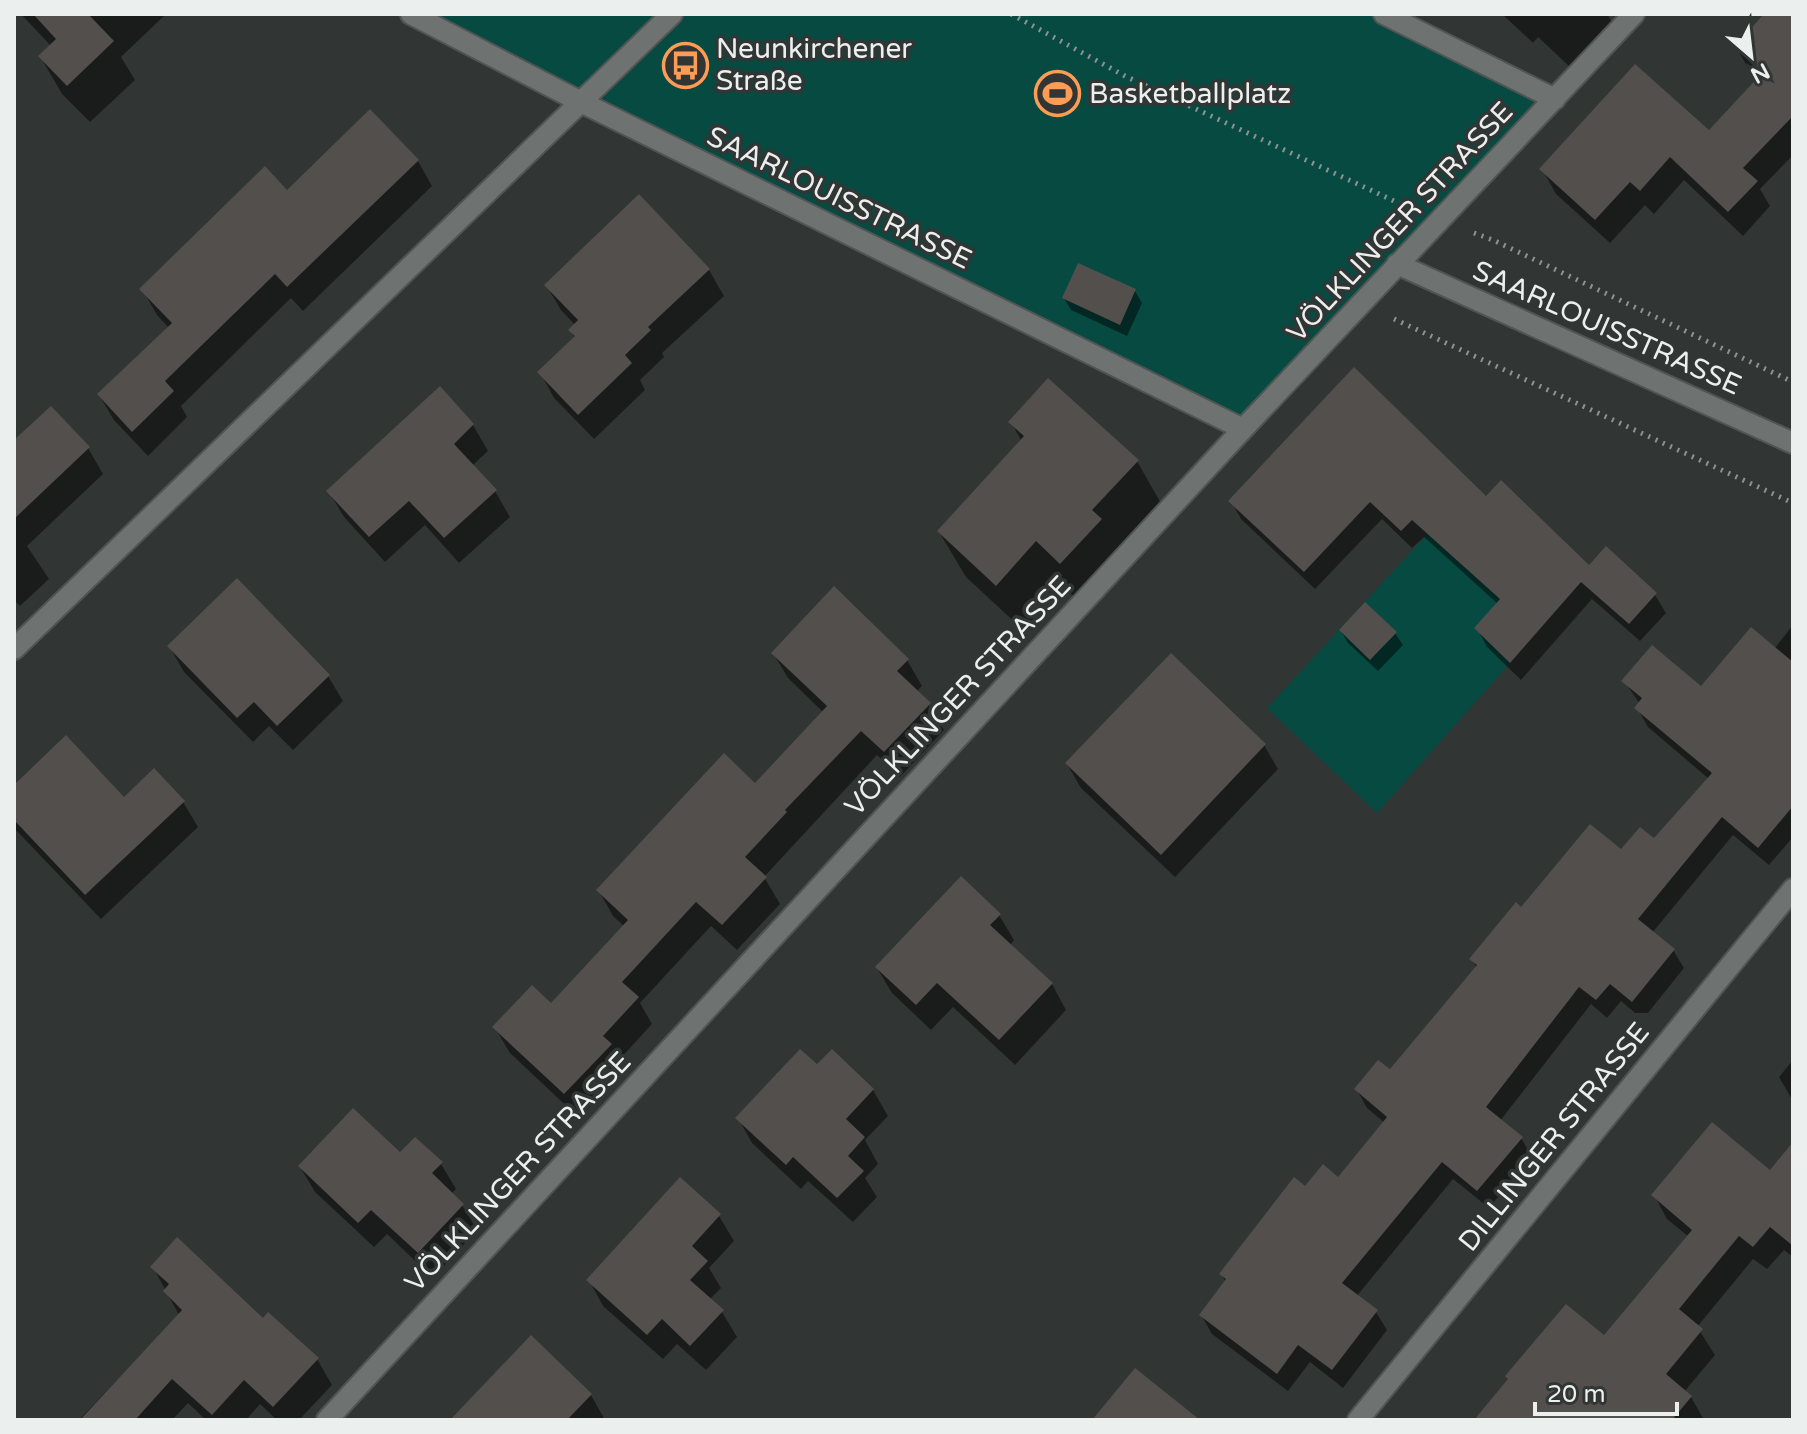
<svg xmlns="http://www.w3.org/2000/svg" width="1807" height="1434" font-family="'Varela Round',sans-serif">
  <rect width="100%" height="100%" fill="#313635"/>
  <path fill="#074a41" d="M411,14H1384L1555,99L1243,429Z
    M1429,532L1508,590L1510,663L1377,813L1267,708Z"/>
  <path fill="#0007" d="M21,14H166L121,57L135,80L90,122L62,94L40,56L51,46Z
    M1502,14H1607L1612,22L1570,67L1538,37L1533,43Z
    M1767,14H1793V155L1760,189L1770,206L1743,236L1684,180L1654,214L1645,205L1610,243L1556,194L1542,169L1709,132L1759,79L1750,71L1736,47Z
    M418,161L432,186L303,311L291,298L181,406L187,417L148,456L114,420L99,395L169,328L157,315L142,289L287,192Z
    M639,197L709,270L724,296L662,353L664,357L640,380L645,390L594,439L554,398L540,372L575,338L571,330L575,325L561,310L546,285Z
    M1135,291L1142,303L1127,336L1071,310L1064,298Z
    M439,389L473,425L488,451L472,466L495,491L510,517L459,563L425,525L385,562L344,517L329,492Z
    M1011,422L1137,461L1163,507L1087,609L1063,586L1023,630L966,577L939,532L1022,442Z
    M14,443L88,448L103,474L27,546L49,579L20,606L14,600Z
    M1486,499L1589,568L1655,595L1666,613L1640,641L1592,599L1521,680L1487,647L1477,628L1498,604L1424,537L1412,548L1382,519L1315,589L1241,519L1231,501Z
    M1793,625V837L1769,865L1733,835L1652,933L1673,950L1684,968L1648,1013H1635L1621,1001L1607,1018L1591,1004L1500,1121L1521,1138L1532,1156L1489,1208L1453,1179L1356,1297L1376,1312L1387,1330L1343,1388L1310,1362L1288,1391L1212,1334L1201,1315L1226,1282L1221,1274L1305,1189L1338,1179L1385,1123L1367,1108L1357,1090L1391,1072L1477,968L1472,960L1522,909L1622,852L1654,841L1709,779L1648,727L1637,708L1640,704L1624,681L1701,689L1774,649Z
    M1341,631L1395,633L1403,645L1378,671L1348,643Z
    M169,646L328,676L343,701L293,750L269,726L253,742L184,672Z
    M773,653L907,660L922,686L916,692L929,705L944,730L900,777L877,755L764,877L780,904L737,950L711,926L640,1003L652,1024L619,1060L625,1071L579,1118L510,1053L495,1028L551,1006L625,927L613,916L599,891L755,785L824,713L788,678Z
    M1264,745L1278,769L1175,877L1081,788L1067,764Z
    M14,788L124,799L183,802L198,827L101,919L14,828Z
    M999,915L1014,940L1010,945L1052,984L1066,1010L1015,1065L953,1007L931,1030L892,993L877,968Z
    M832,1052L873,1090L888,1116L865,1140L878,1164L865,1178L877,1197L853,1222L808,1181L801,1189L752,1143L738,1118L817,1067Z
    M1793,1060V1101L1779,1077Z
    M1793,1145V1257L1784,1250L1767,1269L1753,1259L1697,1327L1715,1355L1684,1392L1691,1397L1704,1420H1476L1604,1338L1689,1237L1667,1219L1654,1195L1770,1173Z
    M400,1155L441,1164L456,1189L451,1194L462,1205L477,1230L433,1278L387,1234L374,1247L315,1192L300,1167Z
    M719,1216L734,1241L709,1268L721,1288L709,1300L722,1312L737,1337L706,1370L677,1344L663,1359L603,1306L589,1280Z
    M153,1267L263,1320L317,1359L332,1385L299,1420H277L260,1404L246,1420H206L188,1403L172,1420H79L179,1315Z
    M591,1395L605,1420H452Z"/>
  <path fill="#534f4d" d="M33,14H88L114,41L67,86L38,56L56,39Z
    M1764,14H1793V116L1743,168L1758,181L1728,212L1670,157L1640,191L1630,182L1595,220L1539,169L1635,64L1709,130L1762,73L1734,47Z
    M370,109L419,160L287,287L275,274L165,381L174,391L132,432L97,394L172,323L139,289L265,166L287,190Z
    M639,194L710,269L648,327L651,330L625,355L632,363L578,415L537,372L575,336L568,330L578,320L544,285Z
    M1078,263L1136,289L1120,325L1062,298Z
    M1354,367L1486,496L1501,480L1589,565L1606,546L1657,593L1629,624L1581,582L1510,663L1474,628L1500,599L1412,520L1401,531L1370,502L1304,572L1228,501Z
    M1048,378L1139,460L1092,510L1102,519L1060,564L1036,541L996,586L937,531L1024,436L1008,422Z
    M440,386L474,424L454,444L497,490L444,538L409,501L369,537L326,491Z
    M51,406L90,447L14,519V440Z
    M237,578L330,675L277,726L254,702L237,718L167,646Z
    M834,586L909,659L897,671L931,703L884,752L861,731L785,810L787,812L745,857L767,877L722,925L696,902L622,982L639,997L603,1036L612,1044L564,1094L492,1027L532,985L551,1003L628,920L596,890L724,753L755,783L827,706L771,653Z
    M1365,602L1397,632L1370,660L1339,630Z
    M1751,627L1793,662V806L1758,848L1722,817L1638,919L1675,949L1632,1002L1610,984L1596,1000L1579,987L1486,1107L1523,1137L1477,1191L1442,1162L1342,1283L1378,1310L1332,1370L1298,1345L1277,1374L1199,1315L1226,1279L1219,1274L1294,1177L1305,1186L1323,1164L1338,1177L1387,1117L1354,1089L1378,1060L1390,1069L1477,965L1469,959L1516,902L1521,907L1590,824L1621,849L1640,827L1654,838L1712,773L1634,708L1642,698L1621,681L1652,645L1701,686Z
    M1171,653L1266,744L1161,855L1065,763Z
    M66,735L124,797L154,768L185,801L85,895L14,820V785Z
    M961,876L1001,914L990,925L1053,983L999,1040L937,983L916,1005L875,967Z
    M800,1049L817,1064L832,1049L874,1089L846,1119L865,1137L848,1156L864,1171L837,1198L793,1157L786,1165L735,1118Z
    M353,1108L400,1152L415,1137L443,1162L432,1173L464,1204L418,1253L371,1210L358,1223L298,1166Z
    M1712,1122L1770,1170L1793,1142V1246L1770,1227L1753,1247L1739,1236L1679,1309L1703,1329L1666,1374L1692,1396L1672,1420H1474L1508,1379L1505,1376L1566,1304L1604,1335L1692,1230L1651,1195Z
    M680,1177L721,1214L692,1246L708,1261L690,1280L724,1310L690,1346L662,1319L647,1335L586,1280Z
    M177,1237L263,1318L268,1312L319,1358L273,1407L244,1380L212,1415L172,1379L135,1420H80L182,1310L163,1291L169,1284L150,1267Z
    M531,1335L592,1394L567,1420H450Z
    M1135,1368L1200,1420H1092Z"/>
  <g fill="none" stroke-linecap="round" stroke-linejoin="round">
    <defs>
      <path id="minor" d="M411,14L581,102L1243,429
        M1384,14L1555,99
        M1397,264L1793,443
        M14,649L672,14
        M327,1420L1243,429L1634,14
        M1358,1420L1793,889"/>
    </defs>
    <use href="#minor" stroke="#505453" stroke-width="24"/>
    <path stroke="#8e9392" stroke-width="5" stroke-dasharray="2 6" stroke-linecap="butt" d="M1011,14L1125,76L1405,206
      M1474,233L1493,240L1793,382
      M1394,319L1793,503"/>
    <use href="#minor" stroke="#6e7372" stroke-width="20"/>
  </g>
  <defs>
    <symbol id="bus-ring" viewBox="-11 -11 22 22"><circle r="9.5" fill="#313635" stroke="#fd9d55" stroke-width="1.5"/><path d="M-5-6H5V4H4V6H2V4H-2V6H-4V4H-5ZM-3.5-4V0h7V-4ZM-3.5 1.2v1.5H-2V1.2ZM2 1.2v1.5H3.5V1.2Z" fill="#fd9d55"/></symbol>
    <symbol id="stadium-ring" viewBox="-11 -11 22 22"><circle r="9.5" fill="#313635" stroke="#fd9d55" stroke-width="1.5"/><path d="M0-5a6.5 5 0 1 0 0 10a6.5 5 0 1 0 0-10ZM-3.5-1.8h7v3.6h-7Z" fill="#fd9d55"/></symbol>
  </defs>
  <g fill-rule="evenodd">
    <use href="#bus-ring" x="660" y="40" width="51" height="51"/>
    <use href="#stadium-ring" x="1032" y="68" width="51" height="51"/>
  </g>
  <g text-anchor="middle" dominant-baseline="central" stroke-width="7" stroke-linejoin="round" paint-order="stroke">
    <g font-size="28" fill="#ebefee" stroke="#313635" text-anchor="start">
      <text x="716" y="49">Neunkirchener<tspan x="716" dy="32">Straße</tspan></text>
      <text x="1089" y="94">Basketballplatz</text>
    </g>
    <g font-size="28" fill="#ebefee" stroke="#313635">
      <text transform="translate(839 198) rotate(26)">SAARLOUISSTRASSE</text>
      <text transform="translate(1400 222) rotate(-47)">VÖLKLINGER STRASSE</text>
      <text transform="translate(1607 328) rotate(24)">SAARLOUISSTRASSE</text>
      <text transform="translate(958 696) rotate(-47)">VÖLKLINGER STRASSE</text>
      <text transform="translate(1554 1137) rotate(-51)">DILLINGER STRASSE</text>
      <text transform="translate(518 1172) rotate(-47)">VÖLKLINGER STRASSE</text>
    </g>
  </g>
  <rect width="1807" height="1434" fill="none" stroke="#ebefee" stroke-width="32"/>
  <g transform="translate(1751 56) rotate(152)" stroke="#313635" stroke-width="6" paint-order="stroke">
  <path d="M0-6L14 30L0 20L-14 30Z" fill="#ebefee"/>
  <text y="-12" font-size="22" font-weight="bold" text-anchor="middle" fill="#ebefee">N</text>
  </g>
  <path d="M1535 1402v12h142v-12" fill="none" stroke="#ebefee" stroke-width="4"/>
  <text x="1547" y="1402" font-size="24" fill="#ebefee" stroke="#313635" stroke-width="6" paint-order="stroke">20 m</text>
</svg>
